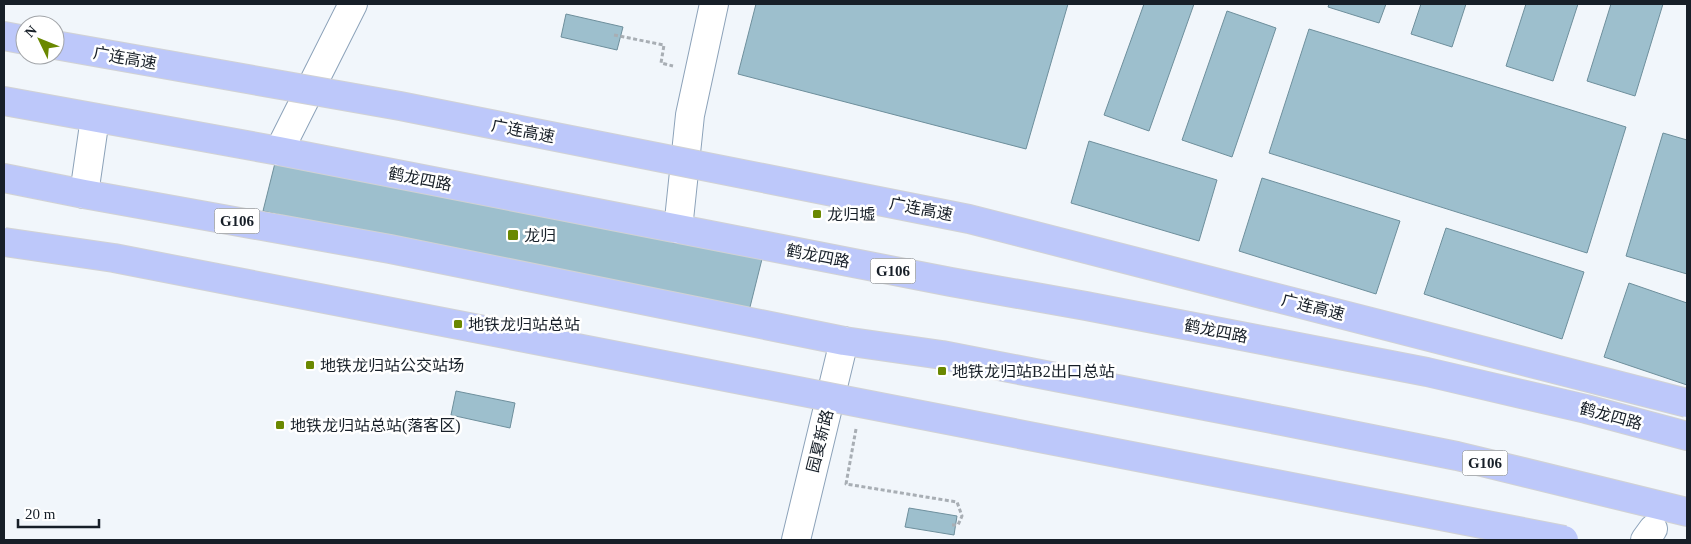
<svg xmlns="http://www.w3.org/2000/svg" width="1691" height="544" font-family="'Times New Roman','Noto Sans SC',serif">
  <rect width="100%" height="100%" fill="#f1f6fb"/>
  <path fill="#9dbfcd" stroke="#6e8f9c" d="M756,4H1068L1026,149L738,74Z
    M1144,4H1194L1149,131L1104,115Z
    M1329,4H1386L1379,23L1328,7Z
    M1421,4H1466L1452,47L1411,34Z
    M1526,4H1578L1553,81L1506,66Z
    M1611,4H1663L1635,96L1587,81Z
    M1227,11L1276,28L1232,157L1182,140Z
    M566,14L623,27L617,50L561,37Z
    M1309,29L1626,127L1587,253L1269,153Z
    M1663,133L1687,140V274L1626,256Z
    M1089,141L1217,180L1199,241L1071,203Z
    M279,147L762,259L746,323L263,211Z
    M1262,178L1400,221L1376,294L1239,251Z
    M1446,228L1584,272L1562,339L1424,294Z
    M1629,283L1687,303V385L1604,357Z
    M456,391L515,403L510,428L451,415Z
    M909,508L957,516L954,535L905,527Z"/>
  <g fill="none" stroke-linecap="round" stroke-linejoin="round">
    <defs>
      <path id="minor" d="M279,151L353,4
        M84,194L95,118
        M678,229L690,115L714,4
        M796,540L844,341
        M1645,540L1653,529"/>
      <path id="highway" d="M4,36L25,40
        M4,101L279,151L951,282L1086,306L1427,372L1586,409L1687,436
        M4,178L84,194L390,249L844,341L942,355L1282,421L1457,456L1687,512"/>
    </defs>
    <use href="#minor" stroke="#8ca2b9" stroke-width="30"/>
    <use href="#highway" stroke="#d1d2d4" stroke-width="30"/>
    <path stroke="#a8aeb4" stroke-width="3" stroke-dasharray="4 2.5" stroke-linecap="butt" d="M614,35L664,45L661,63L673,66
      M856,429L846,484L957,502L962,516L958,525H952"/>
    <use href="#minor" stroke="#fff" stroke-width="28"/>
    <use href="#highway" stroke="#bdc8fa" stroke-width="28"/>
    <defs>
      <path id="highway-bridge" d="M55,45L400,106L969,219L1687,403
        M4,242L114,258L1564,540"/>
    </defs>
    <use href="#highway-bridge" stroke="#d1d2d4" stroke-width="30" stroke-linecap="butt"/>
    <use href="#highway-bridge" stroke="#bdc8fa" stroke-width="28"/>
  </g>
  <g fill="#6a8800" stroke="#fff" stroke-width="2">
    <rect x="812" y="209" width="10" height="10" rx="2.5"/>
    <rect x="507" y="229" width="12" height="12" rx="2.5"/>
    <rect x="453" y="319" width="10" height="10" rx="2.5"/>
    <rect x="305" y="360" width="10" height="10" rx="2.5"/>
    <rect x="937" y="366" width="10" height="10" rx="2.5"/>
    <rect x="275" y="420" width="10" height="10" rx="2.5"/>
  </g>
  <g text-anchor="middle" dominant-baseline="central" stroke-width="5" stroke-linejoin="round" paint-order="stroke">
    <g fill="#fff" stroke="#5d6268" stroke-width="1">
      <rect x="214.5" y="208.5" width="45" height="25" rx="4"/>
      <rect x="870.5" y="258.5" width="45" height="25" rx="4"/>
      <rect x="1462.5" y="450.5" width="45" height="25" rx="4"/>
    </g>
    <g font-size="15" font-weight="bold" fill="#171f28">
      <text x="237" y="221">G106</text>
      <text x="893" y="271">G106</text>
      <text x="1485" y="463">G106</text>
    </g>
    <g font-size="16" fill="#171f28" stroke="#fff">
      <text transform="translate(125 58) rotate(10)">广连高速</text>
      <text transform="translate(523 131) rotate(11)">广连高速</text>
      <text transform="translate(420 179) rotate(11)">鹤龙四路</text>
      <text transform="translate(921 209) rotate(11)">广连高速</text>
      <text transform="translate(818 256) rotate(11)">鹤龙四路</text>
      <text transform="translate(1313 307) rotate(14)">广连高速</text>
      <text transform="translate(1216 331) rotate(11)">鹤龙四路</text>
      <text transform="translate(1611 416) rotate(15)">鹤龙四路</text>
      <text transform="translate(820 441) rotate(-76)">园夏新路</text>
    </g>
    <g font-size="16" fill="#171f28" stroke="#fff" text-anchor="start">
      <text x="827" y="214">龙归墟</text>
      <text x="524" y="235">龙归</text>
      <text x="468" y="324">地铁龙归站总站</text>
      <text x="320" y="365">地铁龙归站公交站场</text>
      <text x="952" y="371">地铁龙归站B2出口总站</text>
      <text x="290" y="425">地铁龙归站总站(落客区)</text>
    </g>
  </g>
  <rect width="1691" height="544" fill="none" stroke="#171f28" stroke-width="10"/>
  <g transform="translate(40 40) rotate(313)"><circle r="24" fill="#ffffff" stroke="#a2a5a9"/>
  <path d="M0-4L9 19L0 12L-9 19Z" fill="#6a8800"/>
  <text y="-8" font-size="14" font-weight="bold" text-anchor="middle" fill="#171f28">N</text>
  </g>
  <path d="M18 519v8h81v-8" fill="none" stroke="#171f28" stroke-width="2.5"/>
  <text x="25" y="519" font-size="15" fill="#171f28" stroke="#ffffff" stroke-width="4" paint-order="stroke">20 m</text>
</svg>
